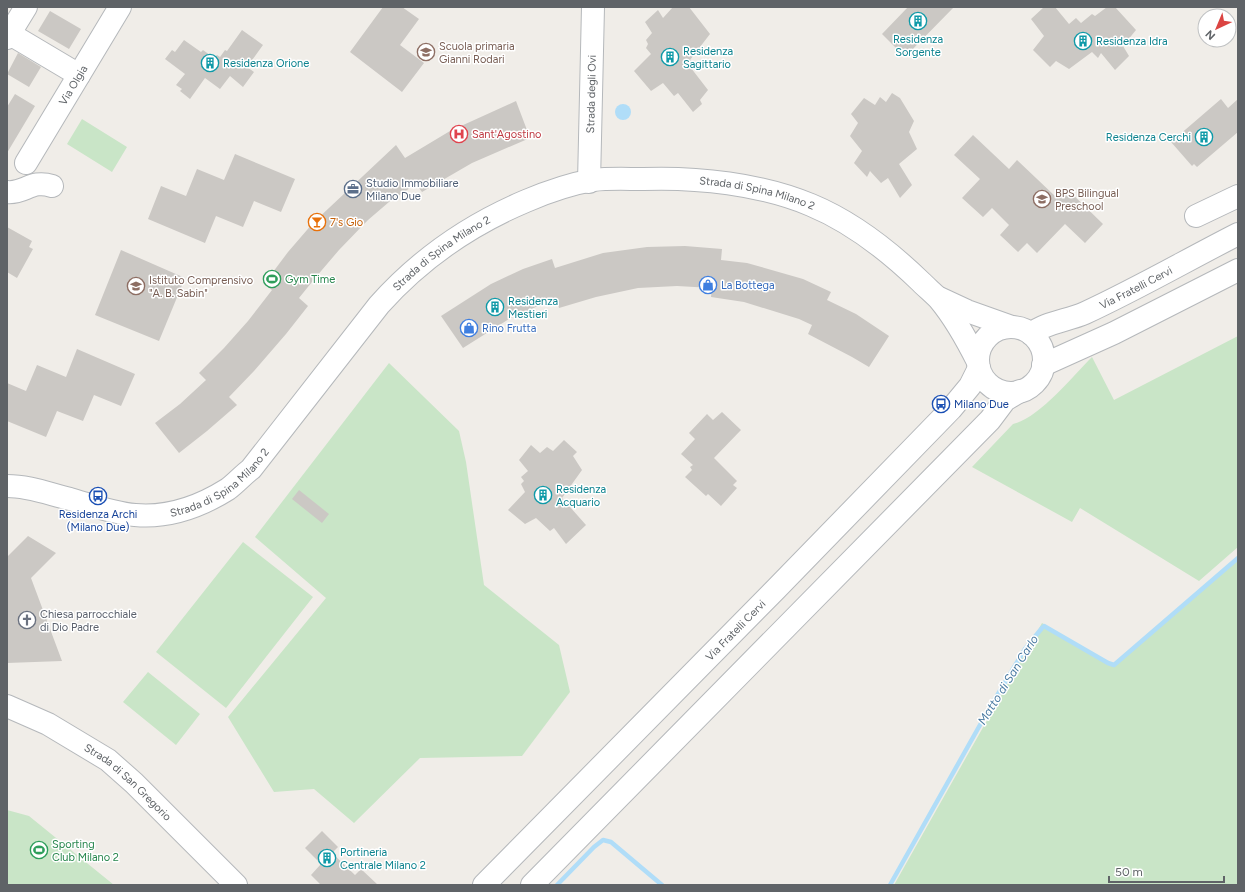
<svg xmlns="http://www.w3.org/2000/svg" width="1245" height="892" font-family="Figtree,sans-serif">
  <rect width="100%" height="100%" fill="#f0ede8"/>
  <path fill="#c9e5c7" d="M82,119L127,147L112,172L67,144Z
    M1238,336V547L1199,581L1080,508L1072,522L972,467L1013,424C1039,418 1072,377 1092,357L1114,400Z
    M389,363L459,431L466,462L484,585L559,645L570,692L522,756L420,758L354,823L314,789L274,792L228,717L326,598L255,537Z
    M243,542L313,597L226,708L156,652Z
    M1238,560V885H894L1042,623L1113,666Z
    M148,672L200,714L176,745L123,702Z
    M7,810L29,816L114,885H7Z"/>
  <path fill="#b0ddf8" d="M615 112a8 8 0 1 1 16 0a8 8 0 1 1-16 0Z"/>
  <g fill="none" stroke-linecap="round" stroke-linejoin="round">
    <path stroke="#b0ddf8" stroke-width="4.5" d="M557,885L594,847L603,840L611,842L662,885
      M890,885L989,709L1025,649L1042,628L1044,626L1108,663L1114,665L1238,558"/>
  </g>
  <path fill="#cbc8c4" d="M383,7H402L419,19L400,45L424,63L402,92L350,52Z
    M673,7H689L710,34L690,60L695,65L691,68L708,90L700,100L702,104L693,112L678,93L674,96L663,83L651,91L634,71L651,54L646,48L648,44L646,40L652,33L645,22L658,10L663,18Z
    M908,7H954L905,57L882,34Z
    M1044,7H1055L1069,24L1076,18L1081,23L1092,14L1095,16L1107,7H1115L1136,30L1123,46L1129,56L1115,70L1101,53L1098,58L1092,52L1069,69L1056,61L1050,67L1033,50L1044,36L1031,19Z
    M50,11L81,29L69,49L38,31Z
    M242,30L263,45L247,67L254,72L243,87L230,76L220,89L205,78L190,99L180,91L182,89L176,85L185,74L165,59L172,50L175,52L184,40L201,52L203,50L214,58L217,55L220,57L225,50L227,51Z
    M18,53L41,67L29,87L7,74Z
    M892,93L900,98L914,121L909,132L917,149L899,164L912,185L900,198L888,178L881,183L870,171L867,177L854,163L862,151L850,136L858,123L851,114L864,98L875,105L880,97L886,102Z
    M15,94L35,106L7,153V107Z
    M1221,99L1228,108L1238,99V132L1197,167L1194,164L1192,166L1171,142Z
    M516,101L530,138L472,163L422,192L416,184L389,202L368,220L339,250L316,277L299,298L308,306L286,334L254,371L229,397L237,405L207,431L179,453L155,423L180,404L206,380L199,373L224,348L248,321L272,290L264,284L288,252L313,223L396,145L405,158L450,131Z
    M973,135L1009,169L1017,160L1056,197L1065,187L1103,224L1085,243L1065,224L1037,253L1027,243L1018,252L1000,235L1009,225L992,208L983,217L962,198L980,179L954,155Z
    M235,154L295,179L281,212L254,201L243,227L216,216L205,243L148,219L161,186L186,196L197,169L224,180Z
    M7,227L32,241L29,247L33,249L17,278L7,272Z
    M685,246L722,249L721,260L747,263L803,279L831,292L827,300L856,314L889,336L869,367L852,357L808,334L812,325L799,319L744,302L711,297L712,288L677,286L638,288L596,297L559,308L557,300L538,306L509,319L463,348L441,316L491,284L523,269L552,259L555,268L603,253L647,247Z
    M121,250L185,278L159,341L95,315Z
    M77,349L135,374L121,406L94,395L83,421L57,411L46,437L7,421V383L26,391L37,365L66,377Z
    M722,412L741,430L714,458L737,481L733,485L737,488L721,506L708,494L706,496L685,477L692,470L690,467L693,465L681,454L695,439L689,433L707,414L713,420Z
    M564,440L577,452L573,456L582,470L562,498L586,525L566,544L554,528L550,531L536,518L525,524L508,510L525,492L521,484L524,481L521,477L528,471L519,460L531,445L540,453L547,447L553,451Z
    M299,490L329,514L322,523L292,499Z
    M28,536L56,553L31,578L62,661L7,663V557Z
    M322,831L338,847L332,853L355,875L361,869L378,885H321L311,875L321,864L305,848Z"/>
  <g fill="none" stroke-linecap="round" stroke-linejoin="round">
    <defs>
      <g id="minor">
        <path d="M10,34L79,75"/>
        <path d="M7,38L26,7"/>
        <path id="s1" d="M26,163L120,7"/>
        <path id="s2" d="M589,182L593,7"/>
        <path d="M7,192C25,194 31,179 52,186"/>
        <path d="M1196,216L1238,196"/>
        <path d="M939,298L967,311L1012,327"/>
        <circle cx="1011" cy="360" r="33"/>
        <path id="s3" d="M1031,334C1046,322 1067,321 1085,313C1137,289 1187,260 1238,234"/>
        <path d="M1043,365L1114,333L1238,270"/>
        <path id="s4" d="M7,486C29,486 49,494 70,499C91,505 113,513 135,515C168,518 201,506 228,489C236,483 243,475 251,469L379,305C420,259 469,225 526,201C547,192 570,184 593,180C609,178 627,179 643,179C697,177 761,184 811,205C852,222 889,251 921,282C926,287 933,293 939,299C954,317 967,340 978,362"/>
        <path id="s5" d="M7,706L48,724L108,760L134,783L236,885"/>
        <path id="s6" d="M484,885L776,589L951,409L970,386L979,368"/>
        <path d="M532,885L990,420L1005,400L1020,391"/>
      </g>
    </defs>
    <use href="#minor" stroke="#b5b8bb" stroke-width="24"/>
    <use href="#minor" stroke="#fff" stroke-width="22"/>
  </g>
  <defs>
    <symbol id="building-ring" viewBox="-11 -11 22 22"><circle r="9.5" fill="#fff" stroke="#0f9aa8" stroke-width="1.5"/><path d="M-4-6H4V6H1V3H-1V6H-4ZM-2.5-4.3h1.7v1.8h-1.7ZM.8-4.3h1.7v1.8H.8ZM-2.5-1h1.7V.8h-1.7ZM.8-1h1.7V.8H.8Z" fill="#0f9aa8"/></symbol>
    <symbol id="school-ring" viewBox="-11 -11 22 22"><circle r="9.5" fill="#fff" stroke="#8d6e63" stroke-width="1.5"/><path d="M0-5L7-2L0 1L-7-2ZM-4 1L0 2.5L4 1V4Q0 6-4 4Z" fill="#8d6e63"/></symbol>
    <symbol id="hospital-ring" viewBox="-11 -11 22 22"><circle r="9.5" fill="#fff" stroke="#e0444e" stroke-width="1.5"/><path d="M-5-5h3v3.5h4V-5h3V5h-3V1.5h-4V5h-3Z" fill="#e0444e"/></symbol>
    <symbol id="office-ring" viewBox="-11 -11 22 22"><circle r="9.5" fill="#fff" stroke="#5c6f8a" stroke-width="1.5"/><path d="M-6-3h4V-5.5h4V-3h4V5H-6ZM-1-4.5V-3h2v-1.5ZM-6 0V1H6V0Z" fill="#5c6f8a"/></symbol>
    <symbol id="bar-ring" viewBox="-11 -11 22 22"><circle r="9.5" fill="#fff" stroke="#e8710a" stroke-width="1.5"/><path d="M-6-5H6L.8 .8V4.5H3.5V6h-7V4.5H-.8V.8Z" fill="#e8710a"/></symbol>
    <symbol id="stadium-ring" viewBox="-11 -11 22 22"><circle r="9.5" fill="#fff" stroke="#2e9e5b" stroke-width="1.5"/><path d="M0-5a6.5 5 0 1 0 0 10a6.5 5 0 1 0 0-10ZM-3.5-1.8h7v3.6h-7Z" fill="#2e9e5b"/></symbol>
    <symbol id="shop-ring" viewBox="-11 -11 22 22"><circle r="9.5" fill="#fff" stroke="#3f7fe0" stroke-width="1.5"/><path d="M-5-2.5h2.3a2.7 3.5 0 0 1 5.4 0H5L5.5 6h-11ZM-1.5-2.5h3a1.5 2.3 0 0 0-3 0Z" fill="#3f7fe0"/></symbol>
    <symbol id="bus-ring" viewBox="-11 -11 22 22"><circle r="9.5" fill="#fff" stroke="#1a4fb4" stroke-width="1.5"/><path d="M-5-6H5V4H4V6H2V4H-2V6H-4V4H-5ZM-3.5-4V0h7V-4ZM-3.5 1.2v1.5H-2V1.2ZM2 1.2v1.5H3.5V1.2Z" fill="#1a4fb4"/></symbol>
    <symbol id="church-ring" viewBox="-11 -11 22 22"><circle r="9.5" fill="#fff" stroke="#6b7280" stroke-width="1.5"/><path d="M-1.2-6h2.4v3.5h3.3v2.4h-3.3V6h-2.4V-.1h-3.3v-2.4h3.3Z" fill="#6b7280"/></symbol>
  </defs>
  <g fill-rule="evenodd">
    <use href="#building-ring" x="908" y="11" width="20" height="20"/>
    <use href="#building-ring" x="1073" y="31" width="20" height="20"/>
    <use href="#school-ring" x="416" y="42" width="20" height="20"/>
    <use href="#building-ring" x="660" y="47" width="20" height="20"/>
    <use href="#building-ring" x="200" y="53" width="20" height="20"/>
    <use href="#hospital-ring" x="449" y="124" width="20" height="20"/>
    <use href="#building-ring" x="1194" y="127" width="20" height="20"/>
    <use href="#office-ring" x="343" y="179" width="20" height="20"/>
    <use href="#school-ring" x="1032" y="189" width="20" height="20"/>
    <use href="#bar-ring" x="307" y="212" width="20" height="20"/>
    <use href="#stadium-ring" x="262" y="269" width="20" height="20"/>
    <use href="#shop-ring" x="698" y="275" width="20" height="20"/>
    <use href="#school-ring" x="126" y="276" width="20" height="20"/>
    <use href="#building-ring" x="485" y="297" width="20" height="20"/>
    <use href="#shop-ring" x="459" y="318" width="20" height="20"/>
    <use href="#bus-ring" x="931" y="394" width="20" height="20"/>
    <use href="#building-ring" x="533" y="485" width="20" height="20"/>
    <use href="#bus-ring" x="88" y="486" width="20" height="20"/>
    <use href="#church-ring" x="17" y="610" width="20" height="20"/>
    <use href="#stadium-ring" x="29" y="840" width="20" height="20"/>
    <use href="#building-ring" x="317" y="848" width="20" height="20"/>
  </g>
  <g text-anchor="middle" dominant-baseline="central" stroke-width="3" stroke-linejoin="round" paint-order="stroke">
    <g font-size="11" fill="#0d838f" stroke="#fff" text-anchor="start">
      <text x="918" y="39" text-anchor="middle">Residenza<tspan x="918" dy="13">Sorgente</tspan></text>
      <text x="1096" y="41">Residenza Idra</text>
      <text x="683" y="51">Residenza<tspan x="683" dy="13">Sagittario</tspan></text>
      <text x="223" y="63">Residenza Orione</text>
      <text x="1191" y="137" text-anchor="end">Residenza Cerchi</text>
      <text x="508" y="301">Residenza<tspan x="508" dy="13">Mestieri</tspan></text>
      <text x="556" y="489">Residenza<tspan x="556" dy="13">Acquario</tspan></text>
      <text x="340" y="852">Portineria<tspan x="340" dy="13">Centrale Milano 2</tspan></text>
    </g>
    <g font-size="11" fill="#785e54" stroke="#fff" text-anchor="start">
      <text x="439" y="46">Scuola primaria<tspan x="439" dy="13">Gianni Rodari</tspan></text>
      <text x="1055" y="193">BPS Bilingual<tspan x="1055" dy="13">Preschool</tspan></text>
      <text x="149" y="280">Istituto Comprensivo<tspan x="149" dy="13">"A. B. Sabin"</tspan></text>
    </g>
    <g font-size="11" fill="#5f6367" stroke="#fff">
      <text stroke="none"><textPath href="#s1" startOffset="91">Via Olgia</textPath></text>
      <text stroke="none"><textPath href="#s2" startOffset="88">Strada degli Ovi</textPath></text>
      <text stroke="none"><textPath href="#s4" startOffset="886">Strada di Spina Milano 2</textPath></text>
      <text stroke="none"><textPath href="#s4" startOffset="550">Strada di Spina Milano 2</textPath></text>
      <text stroke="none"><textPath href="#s3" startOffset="115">Via Fratelli Cervi</textPath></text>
      <text stroke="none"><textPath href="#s4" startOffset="226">Strada di Spina Milano 2</textPath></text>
      <text stroke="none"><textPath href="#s6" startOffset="358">Via Fratelli Cervi</textPath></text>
      <text stroke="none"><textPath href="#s5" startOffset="144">Strada di San Gregorio</textPath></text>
    </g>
    <g font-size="11" fill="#be3a42" stroke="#fff" text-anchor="start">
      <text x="472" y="134">Sant'Agostino</text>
    </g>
    <g font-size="11" fill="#4e5e75" stroke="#fff" text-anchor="start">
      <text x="366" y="183">Studio Immobiliare<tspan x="366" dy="13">Milano Due</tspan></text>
    </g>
    <g font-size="11" fill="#c56008" stroke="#fff" text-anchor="start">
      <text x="330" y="222">7's Gio</text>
    </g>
    <g font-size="11" fill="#27864d" stroke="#fff" text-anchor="start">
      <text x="285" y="279">Gym Time</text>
      <text x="52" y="844">Sporting<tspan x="52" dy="13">Club Milano 2</tspan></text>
    </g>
    <g font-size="11" fill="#366cbe" stroke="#fff" text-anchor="start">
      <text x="721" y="285">La Bottega</text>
      <text x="482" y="328">Rino Frutta</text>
    </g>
    <g font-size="11" fill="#164399" stroke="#fff" text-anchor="start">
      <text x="954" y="404">Milano Due</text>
      <text x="98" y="514" text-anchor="middle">Residenza Archi<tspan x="98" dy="13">(Milano Due)</tspan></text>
    </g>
    <g font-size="11" fill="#5b616d" stroke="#fff" text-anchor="start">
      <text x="40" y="614">Chiesa parrocchiale<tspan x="40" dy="13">di Dio Padre</tspan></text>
    </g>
    <g font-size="12" font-style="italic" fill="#497aa2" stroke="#fff">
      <text transform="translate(1008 680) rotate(-58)">Matto di San Carlo</text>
    </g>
  </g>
  <rect width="1245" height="892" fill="none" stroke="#5f6367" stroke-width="16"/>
  <g transform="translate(1217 28) rotate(224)"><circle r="19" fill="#ffffff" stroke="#bfc1c2"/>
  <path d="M0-3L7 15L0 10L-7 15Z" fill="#db4442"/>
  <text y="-6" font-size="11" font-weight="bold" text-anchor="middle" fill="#5f6367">N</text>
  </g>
  <path d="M1109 876v6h115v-6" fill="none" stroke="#5f6367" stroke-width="2"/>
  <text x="1115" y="876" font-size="12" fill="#5f6367" stroke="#ffffff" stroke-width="3" paint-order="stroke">50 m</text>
</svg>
